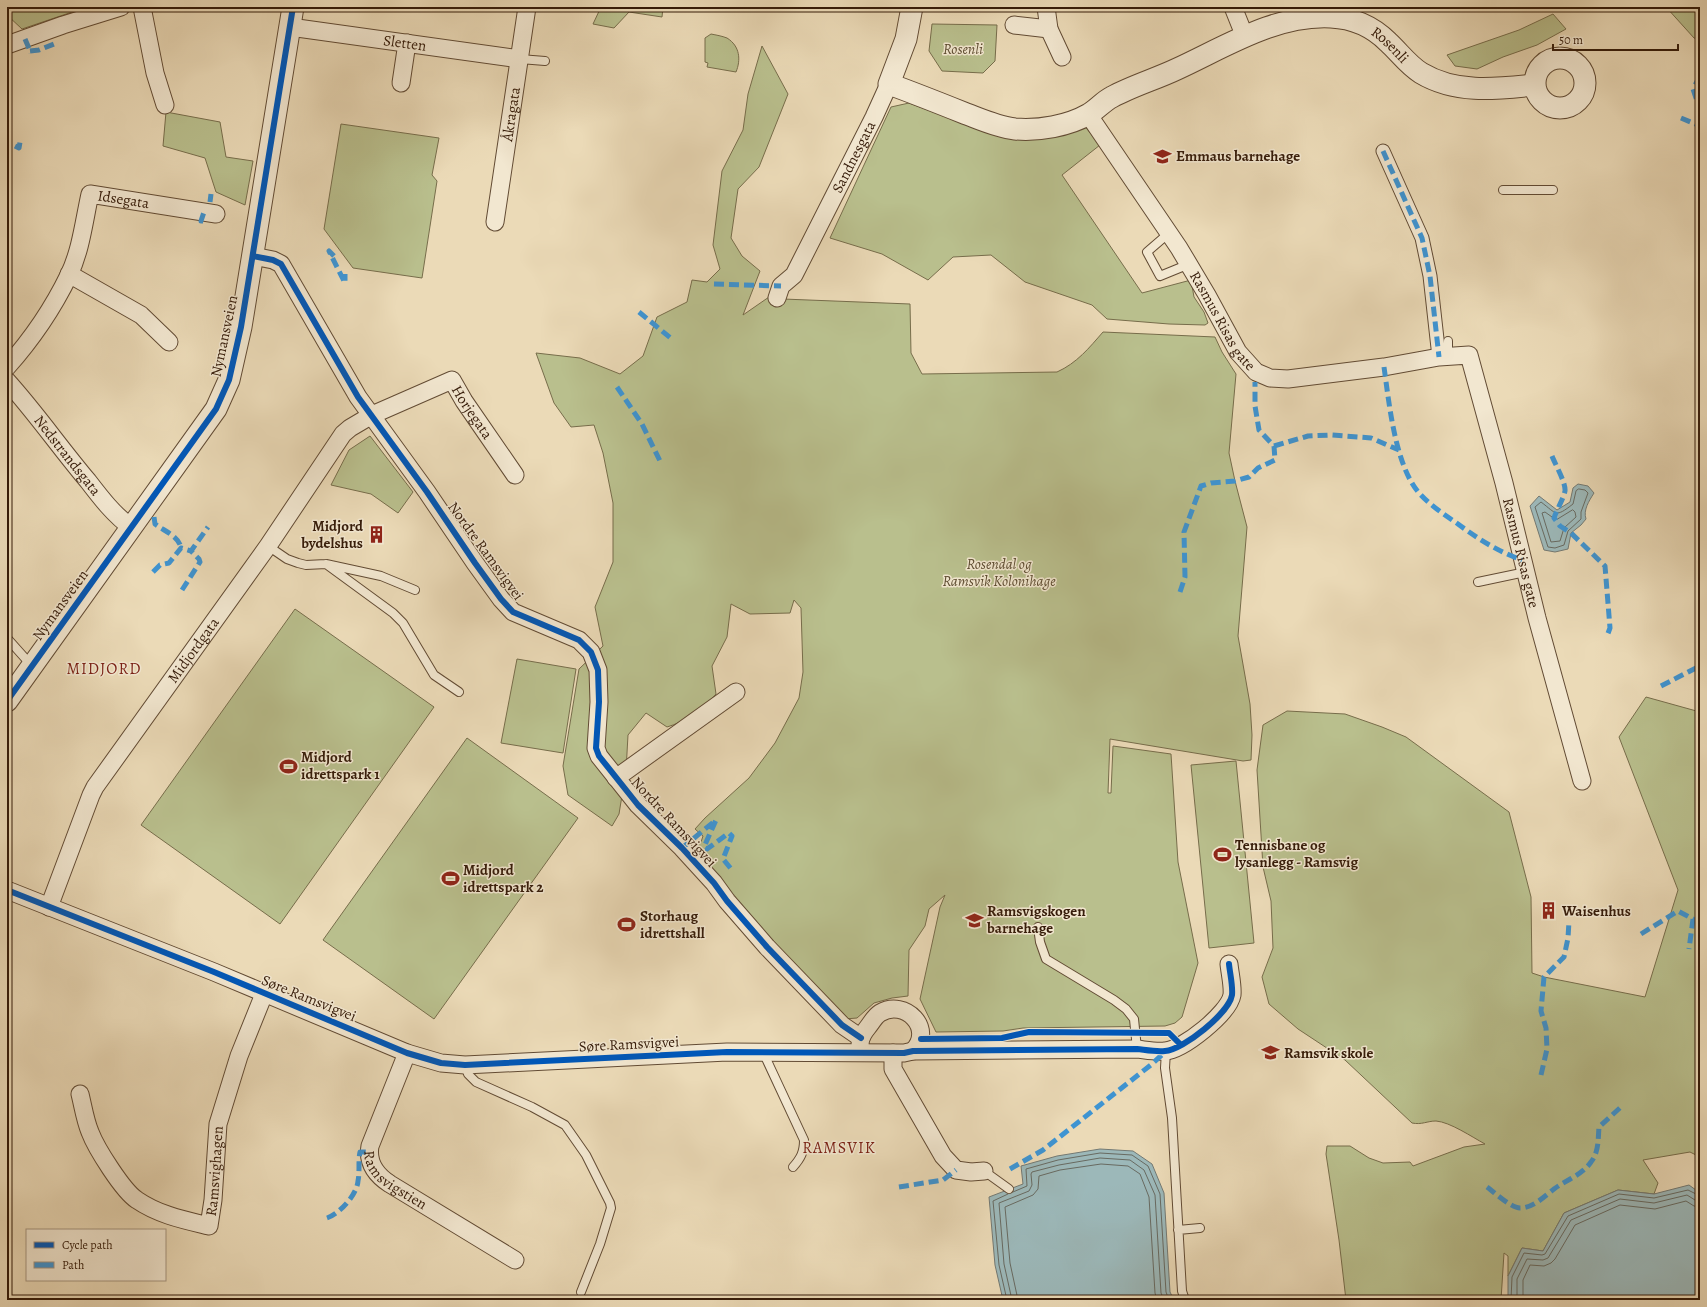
<svg xmlns="http://www.w3.org/2000/svg" width="1707" height="1307" font-family="Alegreya,serif">
  <rect width="100%" height="100%" fill="#ebdab7"/>
  <filter id="stains"><feTurbulence type="fractalNoise" baseFrequency=".005" numOctaves="4"/><feColorMatrix values="0 0 0 0 .2 0 0 0 0 .09 0 0 0 0 .02 0 0 0 .5 -.17"/></filter>
  <radialGradient id="worn" r=".72"><stop offset=".6" stop-color="#630" stop-opacity="0"/><stop offset="1" stop-color="#630" stop-opacity=".3"/></radialGradient>
  <path fill="#b9bf8d" stroke="#776d4b" d="M7,7H87L22,29L7,15Z
    M601,7H663L662,17L629,12L614,28L593,24Z
    M1666,7H1700V40L1694,38Z
    M1553,14L1566,29L1537,45L1503,57L1477,69L1455,66L1447,55L1519,30Z
    M932,24L997,25L995,61L983,73L942,71L929,51Z
    M711,34C716,35 722,36 727,38C740,46 741,60 736,72L707,67L708,63L705,62V38Z
    M762,46L788,94L759,167L738,189L731,238L742,256L760,271L743,315L769,297L783,299L910,304L911,353L922,374L1057,372C1077,363 1089,348 1103,332L1215,337L1222,352L1236,374L1229,453L1235,481L1247,527L1238,636L1250,704L1252,735L1251,760L1243,761L1110,739L1108,793H1111L1113,746L1171,754L1178,862L1198,963L1182,1017L1175,1023L1165,1026L1023,1028L1003,1031L936,1032L920,999L940,907L945,895L929,909L925,926L909,950L908,996L892,998L874,1003L857,1018L845,1019C791,966 741,908 694,850L701,842L703,836L695,829L705,818L749,778L775,743L799,698L803,672L801,608L794,600L790,613L750,614L731,604L727,637L712,666L716,694C704,708 685,722 667,727L646,713L628,735L626,771L619,814L612,826L568,795L563,766L579,669L603,646L595,607L613,562V503L603,453L594,425L571,427L554,403L536,353L580,358L620,374L643,356L657,317L687,302L692,280L707,282L720,269L713,245L722,171L743,130L748,94Z
    M909,103L950,118L1083,124L1100,145L1062,175L1142,293L1191,280L1194,297L1204,312L1208,323L1205,325L1169,324L1107,319L1092,305L1025,282L991,255L953,257L928,280L882,254L830,238L891,107Z
    M166,112L220,122L226,157L253,161L245,205L216,192L205,158L163,146Z
    M341,124L439,138L432,175L437,181L422,278L353,268L324,229Z
    M370,436L413,492L398,513L371,494L331,485L349,450Z
    M295,609L434,707L280,924L141,825Z
    M517,659L576,669L563,753L501,743Z
    M1646,697L1700,712V1157L1690,1152L1643,1160L1658,1183L1654,1194L1618,1190L1564,1213L1543,1251L1522,1248L1508,1276V1256L1504,1253L1501,1300H1346L1339,1240L1326,1154L1327,1146H1350L1369,1158L1383,1163L1410,1162L1413,1166L1464,1147L1485,1144C1472,1137 1450,1122 1436,1121C1427,1121 1422,1125 1412,1123L1345,1060L1298,1029L1269,1004L1262,977L1273,948L1271,901L1263,867L1257,770L1263,725L1287,711L1345,714L1382,727L1406,737L1509,812L1531,897L1532,973L1544,977L1645,997L1678,890L1619,737Z
    M467,738L578,818L434,1019L323,940Z
    M1236,761L1254,943L1209,948L1191,765Z"/>
  <path fill="#9cb8b9" stroke="#737973" d="M1578,484L1588,486L1594,493C1589,501 1583,510 1586,519L1581,525L1571,533L1568,549L1555,552L1544,550L1530,506L1539,496L1557,510L1570,502L1573,488Z
    M1100,1149L1133,1151L1152,1164L1164,1193L1170,1292L1174,1300H1003L995,1265L989,1197L1023,1184L1021,1166L1057,1156Z
    M1689,1185L1700,1193V1300H1508V1276L1522,1248L1543,1251L1564,1213L1618,1190L1654,1194Z"/>
  <g fill="none" stroke-linecap="round" stroke-linejoin="round">
    <path stroke="#686a61" stroke-width="1" d="M1579,489L1585,490L1588,493L1581,512V519L1568,531L1564,545L1555,548L1548,547L1535,507L1541,502C1557,514 1555,518 1573,504L1576,491Z
      M1573,510L1575,512L1576,517L1564,528L1560,541L1551,542L1542,513L1545,512L1552,517L1557,519Z
      M1013,1192L1027,1186L1026,1169L1058,1160L1100,1153L1132,1155L1148,1166L1160,1194L1166,1292L1169,1300
      M1007,1300L999,1265L993,1201L1008,1194
      M1012,1300L1004,1264L999,1203L1029,1191L1032,1185L1031,1174L1032,1172L1059,1165L1100,1158L1130,1160L1144,1170L1155,1195L1161,1293L1164,1300
      M1018,1300L1010,1263L1005,1207L1033,1195L1038,1189L1039,1176L1060,1170L1101,1164L1128,1166L1140,1174L1149,1197L1155,1293L1157,1300
      M1511,1300L1512,1277L1524,1253L1542,1255L1545,1254L1568,1216L1619,1194L1654,1198L1688,1190L1700,1196
      M1517,1300V1279L1527,1259L1543,1260L1548,1258L1571,1220L1620,1199L1654,1203L1687,1195L1695,1200L1700,1201
      M1523,1300V1280L1530,1265L1544,1266L1551,1263L1555,1259L1575,1225L1620,1205L1655,1209L1686,1201L1694,1206L1700,1207"/>
    <defs>
      <path id="service" d="M520,59L545,61
        M1503,190H1553
        M1169,233L1147,252L1160,276L1182,267L1188,262
        M1448,341V356
        M268,546L287,559L298,563L306,565L326,564L381,576L415,590
        M326,564L393,613L403,623L434,675L459,692
        M1478,582L1526,572
        M7,638L32,666
        M1038,927L1040,942L1046,959L1114,1000L1126,1009L1134,1019L1137,1049
        M1166,1051L1165,1068L1172,1118L1182,1291L1185,1300
        M763,1052L804,1140C804,1152 801,1158 793,1167
        M465,1065L468,1074L476,1082L532,1107L565,1125L586,1155L610,1203L611,1208L600,1244L581,1292
        M984,1171L1009,1189
        M1178,1230L1200,1228"/>
      <path id="pedestrian" d="M1383,151L1422,238L1430,276L1439,357"/>
      <g id="minor">
        <path d="M142,7L155,73L165,105"/>
        <path d="M1046,7L1049,29L1062,57"/>
        <path d="M1233,7L1245,37"/>
        <path d="M1014,25L1049,29"/>
        <path id="s1" d="M290,27L520,59"/>
        <path d="M7,45L63,25L121,7"/>
        <path d="M401,83L407,43"/>
        <path id="s2" d="M1088,114L1179,248L1207,295L1238,352L1256,372L1270,378L1288,379L1384,367L1439,357L1469,355L1504,483L1537,618L1582,781"/>
        <path id="s3" d="M495,222L527,7"/>
        <path d="M253,256L273,260L281,264L358,397L427,492L475,563L501,599L513,612L579,640L591,652L598,670L599,702L596,748L599,756L638,805L682,848L714,883L727,901L767,947L842,1025L861,1038"/>
        <path d="M69,274L141,315L169,342"/>
        <path id="s4" d="M777,298L781,286L794,275L874,117L889,84"/>
        <path id="s5" d="M7,367C32,339 53,308 69,275C81,250 84,221 90,194L216,214"/>
        <path id="s6" d="M7,381C36,413 60,448 88,481C101,498 114,515 132,528"/>
        <path d="M616,778L736,692"/>
        <path d="M7,890L214,972L407,1053L441,1063L465,1065L727,1052L904,1053L913,1051L1137,1049C1146,1050 1156,1052 1165,1051C1183,1050 1229,1013 1232,995C1233,986 1230,974 1229,964"/>
        <path id="s7" d="M49,907L91,795L95,787L268,546L343,434L350,428L372,415L452,380L464,401L515,475"/>
        <path d="M861,1049C858,1041 863,1033 868,1027C872,1022 875,1016 880,1013C905,998 935,1029 913,1051"/>
        <path id="s8" d="M407,1053L370,1146C367,1163 376,1175 390,1184L515,1260"/>
        <path d="M893,1053V1069L943,1156L956,1170L971,1172L984,1171"/>
        <path id="s9" d="M80,1094C83,1106 85,1120 90,1132C96,1148 123,1191 137,1200C159,1215 184,1220 209,1226L213,1200L218,1124L239,1056L264,994"/>
      </g>
      <g id="tertiary">
        <path id="s10" d="M912,7L906,39L889,84C914,93 939,103 964,113C980,119 997,127 1015,129C1039,131 1068,126 1089,114C1097,109 1104,101 1112,97C1132,86 1156,79 1177,69C1225,47 1276,14 1331,17C1353,18 1373,27 1388,42C1399,52 1408,65 1421,73C1456,94 1496,89 1534,85"/>
        <circle cx="1560" cy="83" r="25"/>
        <path d="M7,701L216,409L229,380L241,327L293,7"/>
      </g>
    </defs>
    <use href="#service" stroke="#624b34" stroke-width="10"/>
    <use href="#pedestrian" stroke="#624b34" stroke-width="15"/>
    <use href="#minor" stroke="#624b34" stroke-width="19"/>
    <use href="#tertiary" stroke="#624b34" stroke-width="23"/>
    <use href="#service" stroke="#f2e7d0" stroke-width="8"/>
    <use href="#pedestrian" stroke="#f2e7d0" stroke-width="13"/>
    <use href="#minor" stroke="#f2e7d0" stroke-width="17"/>
    <use href="#tertiary" stroke="#f2e7d0" stroke-width="21"/>
    <path stroke="#3e94d2" stroke-width="5" stroke-dasharray="10 5" stroke-linecap="butt" d="M25,39L31,53
      M30,51L39,50L54,44
      M1700,76L1693,89L1700,110
      M1681,118L1700,126
      M15,146L19,148L20,142
      M1383,151L1422,238L1430,276L1439,357
      M210,202L211,194
      M203,221H201L204,212
      M334,256L329,251L345,283V274
      M714,284L781,286
      M639,312L673,340
      M1384,367C1389,402 1395,467 1420,494C1431,506 1445,515 1458,524C1478,539 1499,552 1522,560
      M617,387L642,424L661,463
      M1274,446L1308,436L1331,435L1371,438L1399,450
      M1552,456C1555,464 1566,483 1565,491C1563,500 1557,509 1554,518L1560,526L1571,533L1605,566L1610,628L1607,636
      M154,517L155,524C164,531 179,536 181,548
      M153,572L160,565L169,563L181,548L191,551
      M182,590L200,562L199,559L191,551L208,527
      M1180,592L1185,577L1184,532L1201,486L1211,483L1235,481L1249,477L1258,468L1275,460L1274,446L1259,430L1255,406V382
      M1661,686L1696,668L1700,663
      M682,848L716,820L704,847L707,849L729,833L732,836L723,859L732,870
      M1641,934L1678,911L1693,919L1689,949
      M1541,1075L1547,1049L1546,1028L1541,1011L1544,977L1564,957L1568,938L1569,921
      M1010,1169L1043,1150L1152,1064L1166,1051
      M899,1187L943,1180L956,1170
      M1487,1187C1494,1192 1511,1208 1520,1208C1533,1208 1545,1196 1554,1189C1566,1180 1582,1175 1591,1162C1599,1152 1598,1139 1599,1127L1622,1106
      M327,1218C339,1214 357,1195 358,1181C360,1171 358,1162 360,1152H369"/>
    <defs>
      <path id="cycleway" d="M253,256L273,260L281,264L358,397L427,492L475,563L501,599L513,612L579,640L591,652L598,670L599,702L596,748L599,756L638,805L682,848L714,883L727,901L767,947L842,1025L861,1038
        M7,701L216,409L229,380L241,327L293,7
        M7,890L214,972L407,1053L441,1063L465,1065L727,1052L904,1053L913,1051L1137,1049C1146,1050 1156,1052 1165,1051C1183,1050 1229,1013 1232,995C1233,986 1230,974 1229,964
        M921,1039L1002,1038L1029,1032L1169,1033L1180,1044"/>
    </defs>
    <use href="#cycleway" stroke="#f2e7d0" stroke-width="8"/>
    <use href="#cycleway" stroke="#0057b8" stroke-width="6"/>
  </g>
  <defs>
    <symbol id="school-bare" viewBox="-9 -9 18 18"><path d="M0-5L7-2L0 1L-7-2ZM-4 1L0 2.5L4 1V4Q0 6-4 4Z" fill="#8f2418" stroke="#f2e7d0" stroke-width="2.5" paint-order="stroke"/></symbol>
    <symbol id="building-bare" viewBox="-9 -9 18 18"><path d="M-4-6H4V6H1V3H-1V6H-4ZM-2.5-4.3h1.7v1.8h-1.7ZM.8-4.3h1.7v1.8H.8ZM-2.5-1h1.7V.8h-1.7ZM.8-1h1.7V.8H.8Z" fill="#8f2418" stroke="#f2e7d0" stroke-width="2.5" paint-order="stroke"/></symbol>
    <symbol id="stadium-bare" viewBox="-9 -9 18 18"><path d="M0-5a6.5 5 0 1 0 0 10a6.5 5 0 1 0 0-10ZM-3.5-1.8h7v3.6h-7Z" fill="#8f2418" stroke="#f2e7d0" stroke-width="2.5" paint-order="stroke"/></symbol>
  </defs>
  <g fill-rule="evenodd">
    <use href="#school-bare" x="1150" y="144" width="25" height="25"/>
    <use href="#building-bare" x="364" y="522" width="25" height="25"/>
    <use href="#stadium-bare" x="276" y="754" width="25" height="25"/>
    <use href="#stadium-bare" x="1210" y="842" width="25" height="25"/>
    <use href="#stadium-bare" x="438" y="866" width="25" height="25"/>
    <use href="#building-bare" x="1536" y="898" width="25" height="25"/>
    <use href="#school-bare" x="962" y="908" width="25" height="25"/>
    <use href="#stadium-bare" x="614" y="912" width="25" height="25"/>
    <use href="#school-bare" x="1258" y="1040" width="25" height="25"/>
  </g>
  <g text-anchor="middle" dominant-baseline="central" stroke-width="3" stroke-linejoin="round" paint-order="stroke">
    <g font-size="15" fill="#351b09" stroke="#f2e7d0">
      <text stroke="none"><textPath href="#s1" startOffset="116">Sletten</textPath></text>
      <text stroke="none"><textPath href="#s10" startOffset="622">Rosenli</textPath></text>
      <text stroke="none"><textPath href="#s3" startOffset="109">Åkragata</textPath></text>
      <text stroke="none"><textPath href="#s4" startOffset="162">Sandnesgata</textPath></text>
      <text stroke="none"><textPath href="#s5" startOffset="229">Idsegata</textPath></text>
      <text stroke="none"><textPath href="#s2" startOffset="247">Rasmus Risas gate</textPath></text>
      <text transform="translate(224 336) rotate(-78)">Nymansveien</text>
      <text stroke="none"><textPath href="#s7" startOffset="720">Horjegata</textPath></text>
      <text stroke="none"><textPath href="#s6" startOffset="96">Nedstrandsgata</textPath></text>
      <text transform="translate(486 551) rotate(54)">Nordre Ramsvigvei</text>
      <text stroke="none"><textPath href="#s2" startOffset="729">Rasmus Risas gate</textPath></text>
      <text transform="translate(60 605) rotate(-54)">Nymansveien</text>
      <text stroke="none"><textPath href="#s7" startOffset="297">Midjordgata</textPath></text>
      <text transform="translate(674 822) rotate(47)">Nordre Ramsvigvei</text>
      <text transform="translate(309 998) rotate(22)">Søre Ramsvigvei</text>
      <text transform="translate(629 1044) rotate(-3)">Søre Ramsvigvei</text>
      <text stroke="none"><textPath href="#s9" startOffset="255">Ramsvighagen</textPath></text>
      <text stroke="none"><textPath href="#s8" startOffset="146">Ramsvigstien</textPath></text>
    </g>
    <g font-size="15" font-style="italic" fill="#5d4c31" stroke="#f2e7d0">
      <text x="963" y="49">Rosenli</text>
      <text x="999" y="564">Rosendal og<tspan x="999" dy="17">Ramsvik Kolonihage</tspan></text>
    </g>
    <g font-size="15" font-weight="bold" fill="#351b09" stroke="#f2e7d0" text-anchor="start">
      <text x="1176" y="156">Emmaus barnehage</text>
      <text x="363" y="526" text-anchor="end">Midjord<tspan x="363" dy="17">bydelshus</tspan></text>
      <text x="301" y="757">Midjord<tspan x="301" dy="17">idrettspark 1</tspan></text>
      <text x="1235" y="845">Tennisbane og<tspan x="1235" dy="17">lysanlegg - Ramsvig</tspan></text>
      <text x="463" y="870">Midjord<tspan x="463" dy="17">idrettspark 2</tspan></text>
      <text x="987" y="911">Ramsvigskogen<tspan x="987" dy="17">barnehage</tspan></text>
      <text x="1562" y="911">Waisenhus</text>
      <text x="640" y="916">Storhaug<tspan x="640" dy="17">idrettshall</tspan></text>
      <text x="1284" y="1053">Ramsvik skole</text>
    </g>
    <g font-size="16" letter-spacing="1" fill="#7a1f14" stroke="#f2e7d0">
      <text x="104" y="669">MIDJORD</text>
      <text x="839" y="1148">RAMSVIK</text>
    </g>
  </g>
  <rect width="1707" height="1307" fill="none" stroke="#ebdab7" stroke-width="24"/>
  <rect x="8" y="8" width="1691" height="1291" fill="none" stroke="#351b09" stroke-width="2"/>
  <rect x="12" y="12" width="1683" height="1283" fill="none" stroke="#351b09"/>
  <rect x="26" y="1229" width="140" height="52" fill="#f2e7d0" stroke="#a69580"/>
  <rect x="34" y="1242" width="20" height="6" fill="#0057b8" stroke="#a69580"/>
  <text x="62" y="1249" font-size="12" fill="#351b09">Cycle path</text>
  <rect x="34" y="1262" width="20" height="6" fill="#3e94d2" stroke="#a69580"/>
  <text x="62" y="1269" font-size="12" fill="#351b09">Path</text>
  <path d="M1553 44v6h125v-6" fill="none" stroke="#351b09" stroke-width="2"/>
  <text x="1559" y="44" font-size="12" fill="#351b09" stroke="#f2e7d0" stroke-width="3" paint-order="stroke">50 m</text>
  <rect width="100%" height="100%" filter="url(#stains)"/>
  <rect width="100%" height="100%" fill="url(#worn)"/>
</svg>
